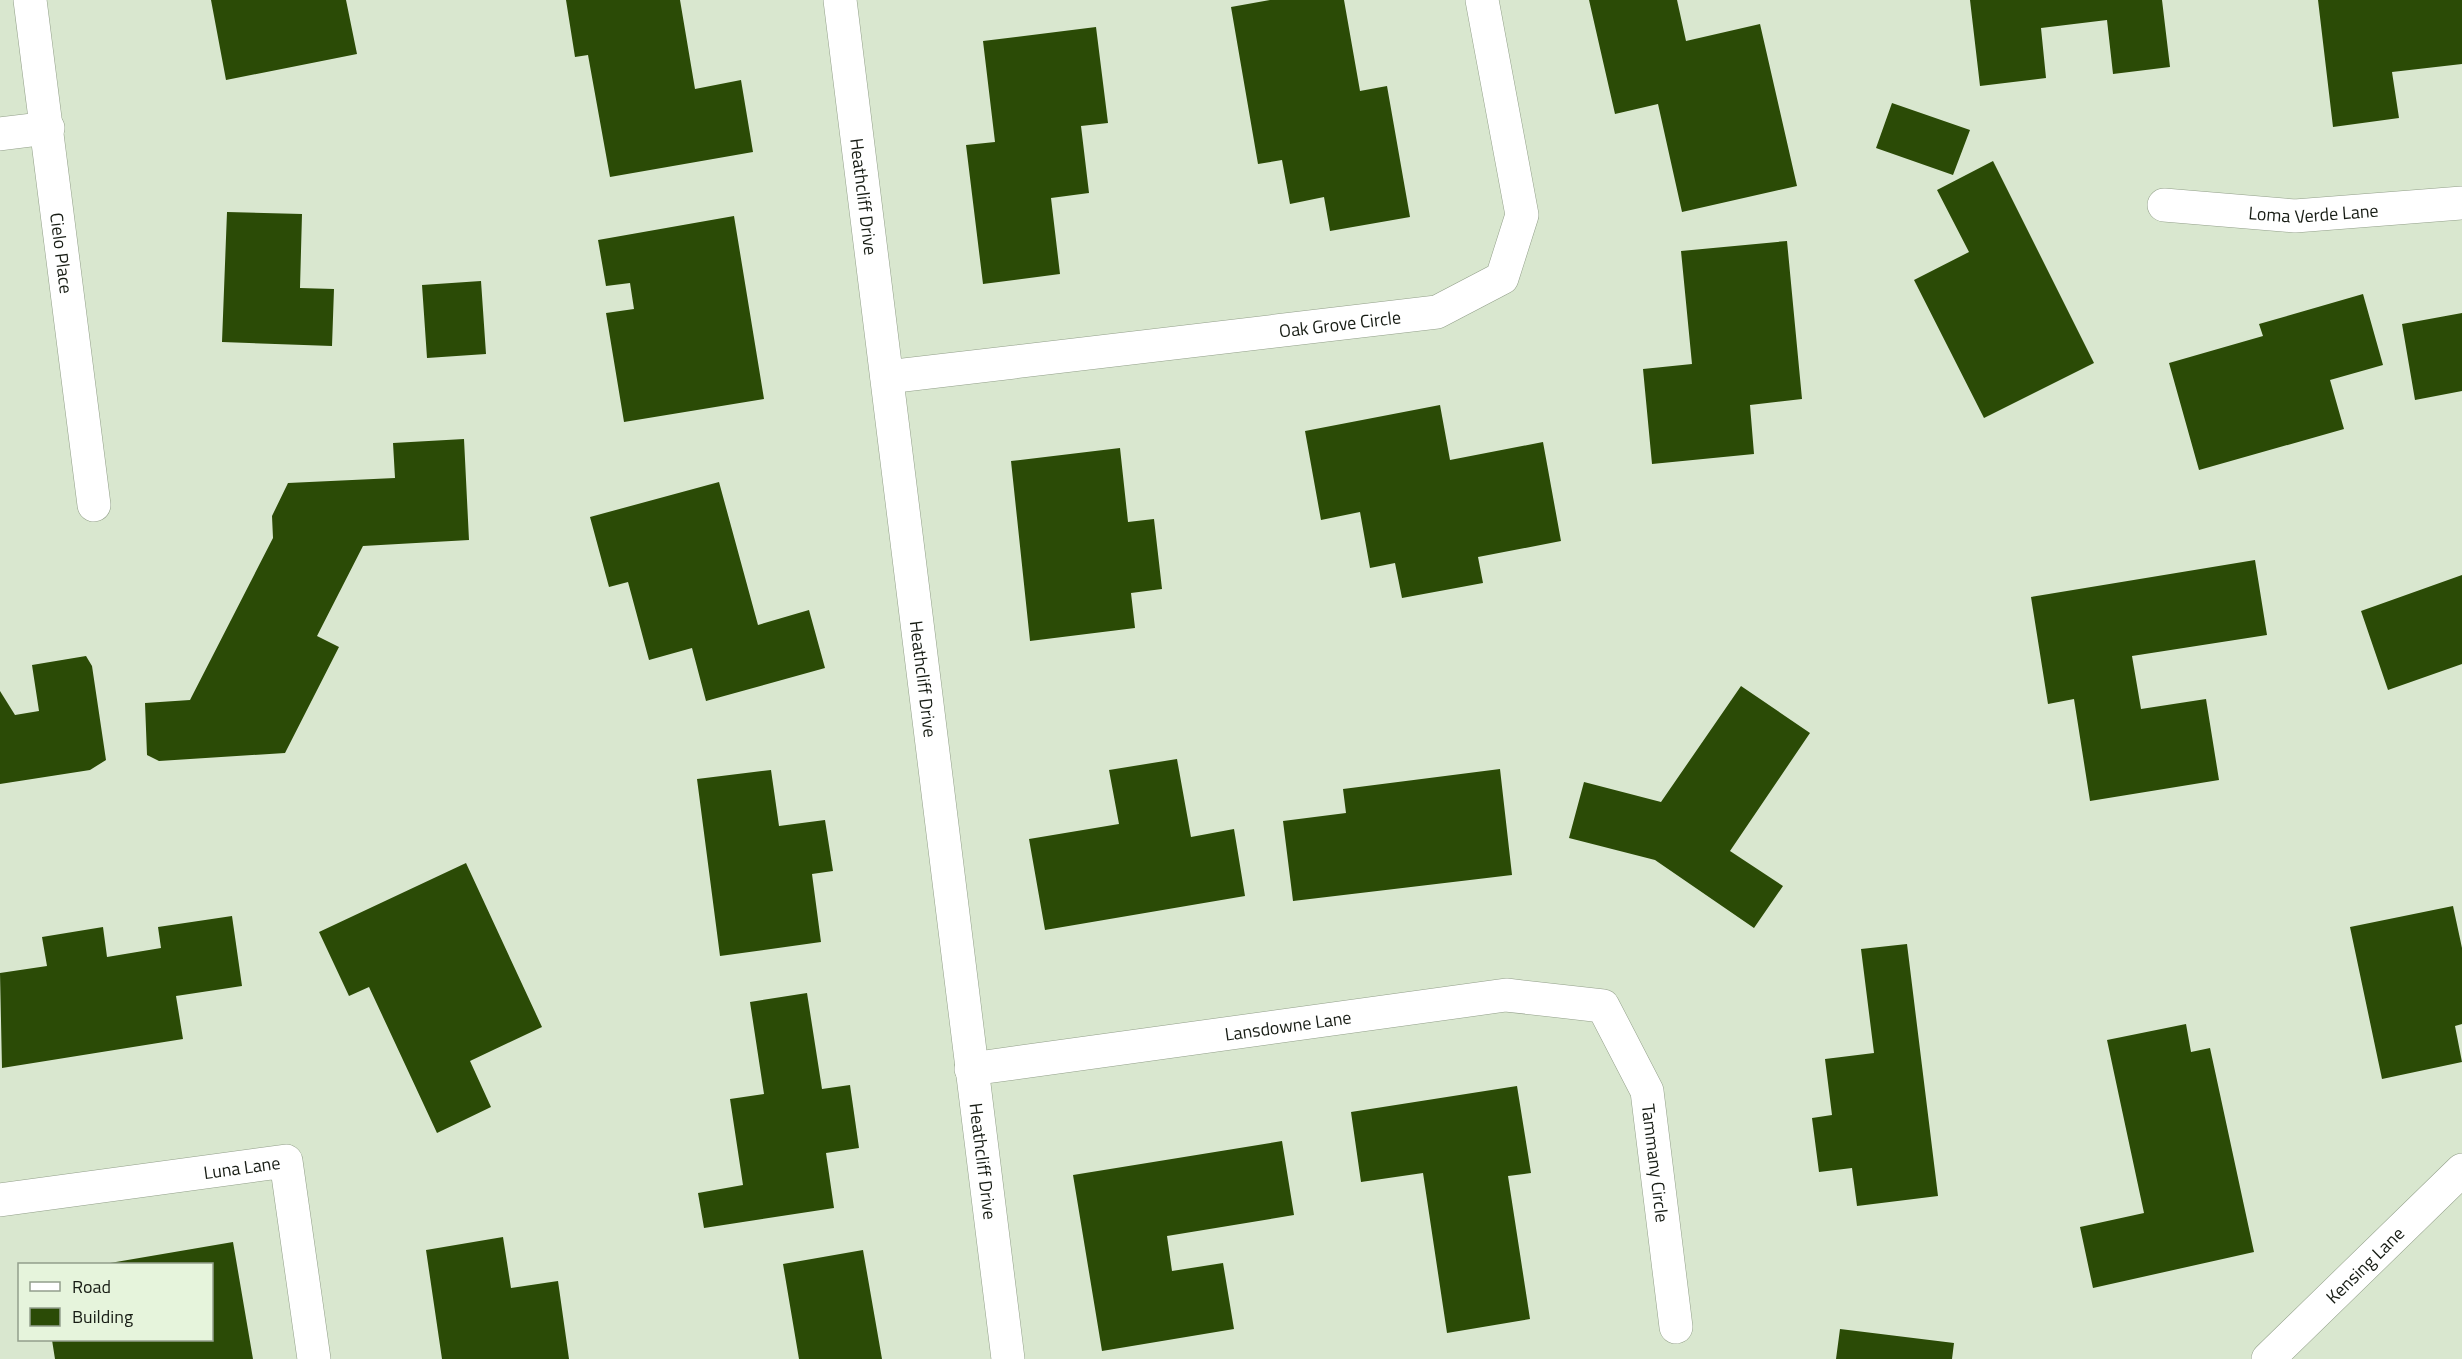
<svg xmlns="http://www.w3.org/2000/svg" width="2462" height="1359" font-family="'Titillium Web',sans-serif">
  <rect width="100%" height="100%" fill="#d9e7cf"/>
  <path fill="#2b4b06" d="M211,0H346L357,54L226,80Z
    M566,0H680L695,89L741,80L753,152L610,177L588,55L575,57Z
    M1270,0H1344L1360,91L1387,86L1410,217L1330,231L1324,197L1290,204L1282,160L1258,164L1231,7Z
    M1589,0H1677L1686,41L1760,24L1797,186L1682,212L1658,104L1615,114Z
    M1970,0H2162L2170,67L2113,74L2107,20L2041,28L2046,78L1980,86Z
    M2318,0H2462V64L2392,72L2399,118L2333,127Z
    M1096,27L1108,123L1081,126L1089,193L1051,198L1060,274L983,284L966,145L995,142L983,41Z
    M1892,103L1970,130L1953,175L1876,148Z
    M1993,161L2094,363L1984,418L1914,280L1969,252L1937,190Z
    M227,212L302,214L300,288L334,289L332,346L222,342Z
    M734,216L764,399L624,422L606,313L634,309L630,283L606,286L598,240Z
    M1787,241L1802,399L1750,405L1754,454L1652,464L1643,369L1692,364L1681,251Z
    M481,281L486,354L427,358L422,285Z
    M2363,294L2383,365L2330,380L2344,429L2199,470L2169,363L2263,336L2259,324Z
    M2462,313V391L2415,400L2402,324Z
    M1440,405L1450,460L1543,442L1561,541L1478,557L1483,583L1402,598L1395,563L1370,568L1360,512L1321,520L1305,431Z
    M464,439L469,540L363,546L317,636L339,647L285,753L159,761L147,755L145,703L190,700L273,538L272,516L288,483L395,478L393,443Z
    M1120,448L1128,522L1154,519L1162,589L1131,593L1135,628L1030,641L1011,461Z
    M719,482L758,625L809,610L825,668L706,701L692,648L649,660L628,582L609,587L590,517Z
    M2255,560L2267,635L2132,656L2141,709L2206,699L2219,780L2090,801L2074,699L2048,704L2031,597Z
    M2462,575V664L2388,690L2361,611Z
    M86,656L92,666L106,760L90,770L0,784V691L15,715L39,711L32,665Z
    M1741,686L1810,733L1730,851L1783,886L1754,928L1655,860L1569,838L1584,782L1661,802Z
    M1177,759L1191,837L1234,829L1245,896L1045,930L1029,839L1119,824L1109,770Z
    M1500,769L1512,875L1293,901L1283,821L1346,813L1343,789Z
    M771,770L779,826L825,820L833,871L812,874L821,942L720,956L697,779Z
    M466,863L542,1027L470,1061L491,1107L437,1133L369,987L349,996L319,932Z
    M2453,906L2462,948V1024L2455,1026L2462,1062L2382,1079L2350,927Z
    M232,916L242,986L176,996L183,1039L2,1068L0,973L47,966L42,937L103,927L107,957L161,948L158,927Z
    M1907,944L1938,1196L1857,1206L1852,1168L1819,1172L1812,1118L1832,1115L1825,1059L1874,1053L1861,949Z
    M807,993L822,1089L850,1085L859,1148L826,1153L834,1208L704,1228L698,1193L743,1185L730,1099L764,1094L750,1002Z
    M2186,1024L2191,1052L2210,1048L2254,1252L2093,1288L2080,1227L2144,1213L2107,1040Z
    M1517,1086L1531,1173L1508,1176L1530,1319L1447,1333L1423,1173L1361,1182L1351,1112Z
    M1282,1141L1294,1215L1167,1236L1172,1271L1223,1263L1234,1329L1102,1351L1073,1175Z
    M503,1237L511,1288L558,1281L569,1359H442L426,1250Z
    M233,1242L253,1359H55L52,1340H212V1264L110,1263Z
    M863,1250L882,1359H799L783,1264Z
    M1840,1329L1954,1343L1952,1359H1836Z"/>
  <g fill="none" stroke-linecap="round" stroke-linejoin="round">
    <defs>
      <g id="minor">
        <path id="s1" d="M30,0L94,505"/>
        <path id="s2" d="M840,0L1008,1359"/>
        <path d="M0,134L48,128"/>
        <path id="s3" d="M2164,205L2295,216L2462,203"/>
        <path id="s4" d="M887,377L1437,312L1502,278L1522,215L1482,0"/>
        <path id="s5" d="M971,1069L1506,995L1603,1006L1647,1091L1676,1327"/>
        <path id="s6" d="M0,1200L286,1161L314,1359"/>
        <path id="s7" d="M2268,1359L2462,1170"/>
      </g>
    </defs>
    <use href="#minor" stroke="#929f89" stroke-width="34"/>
    <use href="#minor" stroke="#fff" stroke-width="33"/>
  </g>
  <g text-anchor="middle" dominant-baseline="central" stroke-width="6" stroke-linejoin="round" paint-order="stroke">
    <g font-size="18" fill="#171c14" stroke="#e6f4dc">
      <text stroke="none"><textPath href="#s2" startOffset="198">Heathcliff Drive</textPath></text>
      <text stroke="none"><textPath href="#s3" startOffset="150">Loma Verde Lane</textPath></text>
      <text stroke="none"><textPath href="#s1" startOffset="255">Cielo Place</textPath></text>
      <text stroke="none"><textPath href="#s4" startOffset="456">Oak Grove Circle</textPath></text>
      <text stroke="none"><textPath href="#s2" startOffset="684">Heathcliff Drive</textPath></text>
      <text stroke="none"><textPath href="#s5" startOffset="320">Lansdowne Lane</textPath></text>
      <text stroke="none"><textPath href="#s2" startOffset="1170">Heathcliff Drive</textPath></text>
      <text stroke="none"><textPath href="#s5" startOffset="806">Tammany Circle</textPath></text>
      <text stroke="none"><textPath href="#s6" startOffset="244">Luna Lane</textPath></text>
      <text stroke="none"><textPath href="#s7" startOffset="135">Kensing Lane</textPath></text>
    </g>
  </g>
  <rect x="18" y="1263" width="195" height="78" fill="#e6f4dc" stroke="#939e8c" stroke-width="1.5"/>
  <rect x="30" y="1282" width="30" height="9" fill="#ffffff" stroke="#939e8c" stroke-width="1.5"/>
  <text x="72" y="1293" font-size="18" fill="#171c14">Road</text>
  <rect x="30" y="1308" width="30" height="18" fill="#2b4b06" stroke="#939e8c" stroke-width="1.5"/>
  <text x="72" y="1323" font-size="18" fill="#171c14">Building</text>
</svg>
